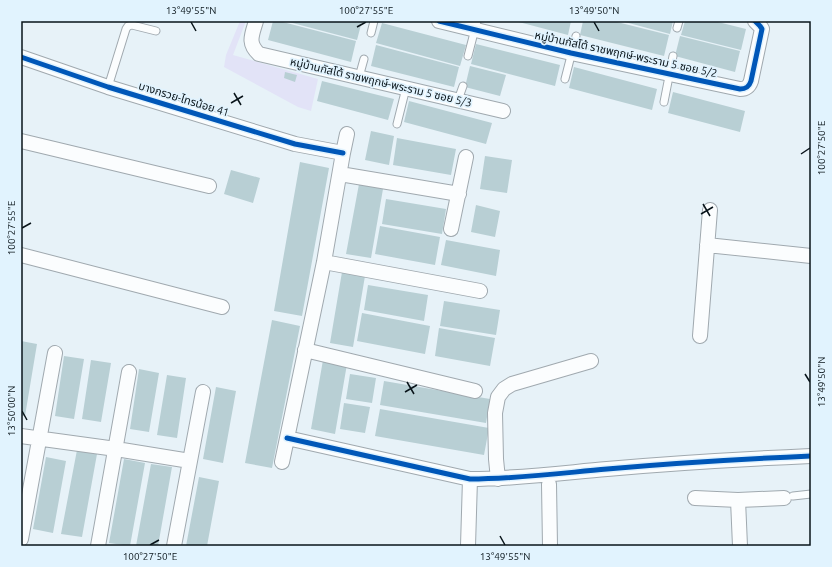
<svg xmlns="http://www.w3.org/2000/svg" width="832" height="567" font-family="Ubuntu,'Noto Sans Thai',sans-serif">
  <rect width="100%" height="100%" fill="#e7f2f8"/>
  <path fill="#e2e3f7" d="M240,21H246L233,55L318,79L311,111L298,107L224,67L226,55Z"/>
  <path fill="#b8cfd4" d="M273,21H279L356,41L351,62L268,40Z
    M285,21H362L357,40Z
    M515,21H571L568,35Z
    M583,21H613L669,35L664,56L580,35Z
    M621,21H673L670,34Z
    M685,21H714L746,29L741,50L681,35Z
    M382,23L466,45L460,66L376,43Z
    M680,36L740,51L735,72L675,56Z
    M476,44L560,65L555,86L471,64Z
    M376,45L459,67L454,87L371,66Z
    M470,66L506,75L500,96L465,87Z
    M574,67L657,89L652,110L569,88Z
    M285,72L297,75L295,82L284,78Z
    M322,81L394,99L388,120L317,101Z
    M673,92L745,111L740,132L668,113Z
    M409,101L492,123L486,144L404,122Z
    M371,131L394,136L389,165L365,160Z
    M397,138L456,149L451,175L393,165Z
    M485,156L512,160L507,193L480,189Z
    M300,162L329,168L302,316L274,311Z
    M231,170L260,178L253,203L224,194Z
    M359,184L383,189L371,258L346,254Z
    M386,199L446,209L442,234L382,224Z
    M476,205L500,211L495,237L471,232Z
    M380,226L440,237L435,265L375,254Z
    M446,240L500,250L496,276L441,265Z
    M342,272L365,276L353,347L330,343Z
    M368,285L428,295L424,321L364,310Z
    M444,301L500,310L496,335L440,326Z
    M362,313L430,326L425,354L357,341Z
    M272,320L300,326L272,468L245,463Z
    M439,328L495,338L490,366L435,356Z
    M21,341L37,344L25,416H21Z
    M64,356L84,359L74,419L55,416Z
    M91,360L111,363L101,422L82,419Z
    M323,360L347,364L335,434L311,429Z
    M139,369L159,373L149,432L130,429Z
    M350,374L376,378L372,403L346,399Z
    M167,375L186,378L177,438L157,435Z
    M384,381L490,399L486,423L380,405Z
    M216,387L236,391L223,463L203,459Z
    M344,403L370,407L365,433L340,429Z
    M380,409L489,428L484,455L375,436Z
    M77,450L97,454L82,537L61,534Z
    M46,457L66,461L53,533L33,529Z
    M124,459L145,463L130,546L109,543Z
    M151,464L172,467L158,546H136Z
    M199,477L219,481L207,546H186Z"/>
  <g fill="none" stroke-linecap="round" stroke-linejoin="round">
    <defs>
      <path id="service" d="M677,28L679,21
        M371,33L374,21
        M468,56L477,21
        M359,77L364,59
        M565,79L576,36
        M108,87L126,29L128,26L132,25L156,31
        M458,100L463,86
        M664,102L673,56
        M397,124L406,88
        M793,496L811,494"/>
      <path id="minor" d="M256,21C252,35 247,43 259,54L503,111
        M439,21L571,53L740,89C746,89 749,87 751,81L762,29L760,26L755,21
        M21,57L108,87L295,144L343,153
        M21,141L209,186
        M340,174L459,194
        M451,229L466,157
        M707,245L811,256
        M21,255L222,307
        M324,262L480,291
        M700,336L710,210
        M305,350L475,391
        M21,436L116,449L190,461
        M287,438L470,479C516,479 562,473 607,469C675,463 743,459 811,456
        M282,462L324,262L343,153L347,134
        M498,479L496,459L495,413L498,397L504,389L512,384L591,361
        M549,484L550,546
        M695,498L738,500L784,498
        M738,500L740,546
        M21,539L55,353
        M98,546L129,372
        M174,546L203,392
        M468,546L470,479"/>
    </defs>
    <use href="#service" stroke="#a0a9af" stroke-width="9"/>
    <use href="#minor" stroke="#a0a9af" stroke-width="16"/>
    <use href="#service" stroke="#fbfdfe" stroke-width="7"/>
    <use href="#minor" stroke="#fbfdfe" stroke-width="14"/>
    <defs>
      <path id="cycleway" d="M439,21L571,53L740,89C746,89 749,87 751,81L762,29L760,26L755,21
        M21,57L108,87L295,144L343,153
        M287,438L470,479C516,479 562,473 607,469C675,463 743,459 811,456"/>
    </defs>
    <use href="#cycleway" stroke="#e1f3fe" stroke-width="8"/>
    <use href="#cycleway" stroke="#0057b8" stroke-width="5"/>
  </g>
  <path fill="none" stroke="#09141a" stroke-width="1.5" d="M191,22L196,31M594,22L599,31M357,27L366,22M234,93L241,105M231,103L243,96M801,154L810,148M703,204L710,216M701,214L713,207M22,228L31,223M805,374L810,382M407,382L414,394M405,392L417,385M22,411L27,420M500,536L505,545M150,545L159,540"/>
  <g text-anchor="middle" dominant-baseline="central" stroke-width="3.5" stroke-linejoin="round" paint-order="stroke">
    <g font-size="11" fill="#09141a" stroke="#e1f3fe">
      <text transform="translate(626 54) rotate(12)">หมู่บ้านกัสโต้ ราชพฤกษ์-พระราม 5 ซอย 5/2</text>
      <text transform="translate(381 82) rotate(13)">หมู่บ้านกัสโต้ ราชพฤกษ์-พระราม 5 ซอย 5/3</text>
      <text transform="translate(184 99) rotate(17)">บางกรวย-ไทรน้อย 41</text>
    </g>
  </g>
  <rect width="832" height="567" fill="none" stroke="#e1f3fe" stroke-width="44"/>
  <rect x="22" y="22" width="788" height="523" fill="none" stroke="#09141a" stroke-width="1.5"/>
  <g font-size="10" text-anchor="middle" fill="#09141a">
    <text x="191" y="14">13°49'55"N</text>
    <text x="366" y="14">100°27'55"E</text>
    <text x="594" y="14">13°49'50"N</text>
    <text transform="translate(821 148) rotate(-90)" y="4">100°27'50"E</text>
    <text transform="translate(11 228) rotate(-90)" y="4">100°27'55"E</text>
    <text transform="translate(821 382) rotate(-90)" y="4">13°49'50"N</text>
    <text transform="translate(11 411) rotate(-90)" y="4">13°50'00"N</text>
    <text x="150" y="560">100°27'50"E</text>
    <text x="505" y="560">13°49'55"N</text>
  </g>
</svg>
